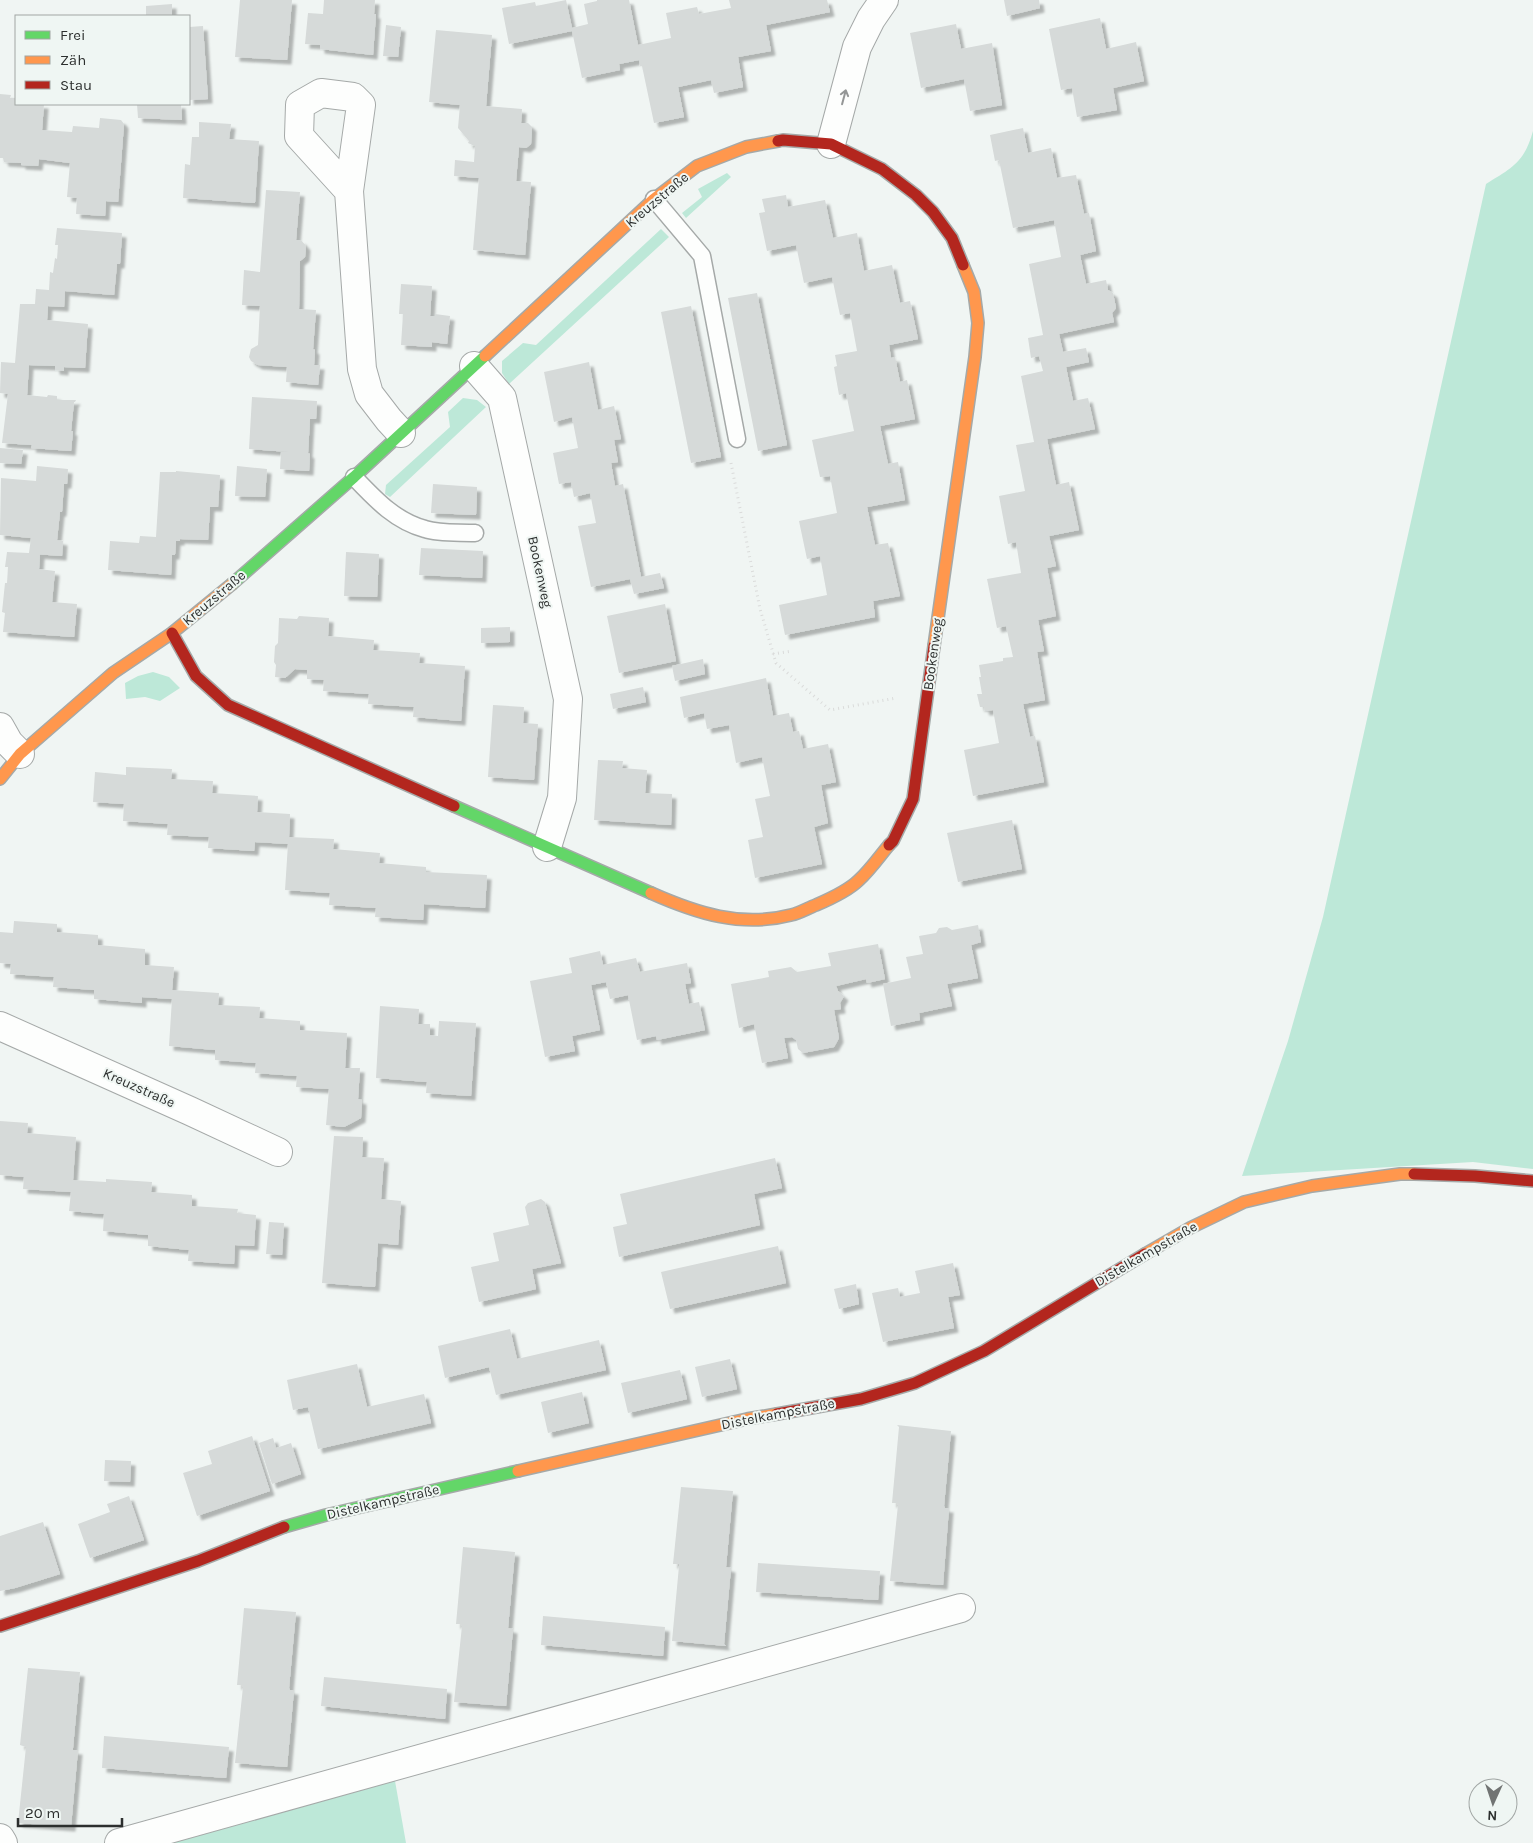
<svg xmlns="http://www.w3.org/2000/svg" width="1533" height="1843" font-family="Karla,sans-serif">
  <defs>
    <filter id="shadow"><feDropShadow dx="4.5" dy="4.5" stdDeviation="1" flood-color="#0004"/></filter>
  </defs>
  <rect width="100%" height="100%" fill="#f0f5f3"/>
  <path fill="#bde8d8" d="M1533,131V1169L1473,1162L1242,1176L1288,1041L1323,917L1486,184C1512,168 1524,163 1533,131Z
    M727,173L731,177L686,218L682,213L702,197L698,189Z
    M661,229L669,237L509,384L502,373V361L523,343L536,345Z
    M463,398L477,400L486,407L390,497L385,494L386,485L450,427L448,412Z
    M153,672L169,677L180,688L160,701L145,697L126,699L125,683L138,676Z
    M395,1781L406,1843H172Z"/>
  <path fill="#d6dad9" filter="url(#shadow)" d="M240,0H292L287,60L235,57Z
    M324,0H375L374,14H376L373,55L320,49V45L305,44L308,13L323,14Z
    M566,0L572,28L588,24L584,4L597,1V0H629L638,45L671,38L666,13L697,7L699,14L731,8L729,0H827L830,12L766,25L771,51L738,57L743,87L714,93L711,80L678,87L684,117L654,123L642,66H640L639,60L619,64L620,70L582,78L572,31L509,44L502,8L535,2L536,6Z
    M1004,0H1039L1040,8L1007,16Z
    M172,4V16H146V6Z
    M1100,18L1106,49L1136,42L1144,81L1113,88L1117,110L1077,117L1072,88L1061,90L1049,29Z
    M956,24L961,49L992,43L1002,105L970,111L964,79L921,88L910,33Z
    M386,25L401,27L398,57L383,56Z
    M203,26L208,99L189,100V27Z
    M436,30L492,35L486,106L522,109L521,123H528L532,127L531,144L526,148L519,147L516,181L531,182L525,255L473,250L479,178L454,176L455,160L474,162L475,146L468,143L469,141L458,128L460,105L429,102Z
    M0,94L11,95L10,98H16V104H44L42,130L72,132L73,126L99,128L100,118L121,120L124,124L118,202L106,201L105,216L76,214L77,198L67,197L70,163L39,159L38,166L21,165V163L4,162L3,158H0Z
    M137,104H181L182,120L138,118Z
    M199,122L231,124L229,139L259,141L255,203L183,198L185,164L190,165L192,137H199Z
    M1023,128L1028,153L1051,148L1057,178L1076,175L1084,214L1089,213L1096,251L1080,255L1086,284L1106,280L1108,290L1113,293L1116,308L1112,313L1114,322L1059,334L1063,352L1086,348L1089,362L1066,367L1073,401L1088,398L1095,429L1047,439L1056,485L1069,482L1079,530L1049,536L1056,566L1047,568L1056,616L1038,620L1044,651L1037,652L1045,700L1023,704L1030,737L1035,736L1044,782L973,796L964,750L999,743L993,710L985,711L984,707H980L977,694H982L979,677H981L979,665L1003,661V658L1013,657L1006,626L997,628L987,579L1021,573L1016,542L1008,544L999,496L1025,491L1016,445L1034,442L1021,376L1043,371L1039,356L1031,358L1028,338L1043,335L1029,264L1061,257L1054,220L1013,228L999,160L995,161L990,135Z
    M266,190L300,192L296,240H301L306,246L305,257L300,261L299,309L316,310L313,349L315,350L314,365H320L318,385L286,382L287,367L258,365L251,361L249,357L251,349L258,345L260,306L242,305L244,270L260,272Z
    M786,195L788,207L825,200L833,238L857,233L864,271L892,265L900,303L910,301L918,339L889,345L891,358L895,357L900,382L907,380L915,419L880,426L888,464L898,462L905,500L867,507L875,545L888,543L900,596L873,601L875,617L785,635L779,605L827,595L820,556L807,559L799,521L837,513L830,476L820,477L812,440L854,431L846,393L839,395L834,367L837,366L835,355L857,351L850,313L840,315L832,277L804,283L796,245L767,251L759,213L765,212L762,199Z
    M57,228L122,233L120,264H117L114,295L65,291L64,307L48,306L47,320L88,324L85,368L64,367V371L55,370V366L29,365L27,395L47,397L48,395L57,396V400H76L75,402H74L71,431H73L71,451L31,448L32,445L2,443L8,394L0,393L1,362L15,363L20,304H35L36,289L49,290L50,272L53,273L55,258L57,259L58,245H55Z
    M401,284L432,286L430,316H435V314L450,316L447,344L432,342V347L401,345L403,314H399Z
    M757,293L787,445L758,451L728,298Z
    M691,306L721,457L691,463L661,312Z
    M589,362L598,410L614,406L621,439L614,440L618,462L611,463L615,486L623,484L641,577L660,573L664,588L634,594L630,579L591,587L578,526L596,523L590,493L574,497L571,482L559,484L553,453L578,448L572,417L554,422L544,372Z
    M252,397L317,401L316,419H310L308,453L310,454L309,471L280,469L281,452H289L249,449Z
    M0,448L23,450L21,464L0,463Z
    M37,466L68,469L67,484H64L62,512H60L57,540L63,541L62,556L34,554H40L39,569L55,571L52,602L77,604L74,637L3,632L5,613L2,612L5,583H7L8,567H5L7,552L29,553L31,538L0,535L1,478L36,481Z
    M237,466L267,469L265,497L235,496Z
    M176,471L220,475L218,507H210L208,540L180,539V541H176L175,555H172L171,575L108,570L110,541L139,543L140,536L156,537L160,472H176Z
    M433,484L477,487L476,515L431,513Z
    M421,548L483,551L482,578L419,575Z
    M346,552L379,554L377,597L344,596Z
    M665,604L676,661L619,673L607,616Z
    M299,616L329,618L328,636L374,640L373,650L420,653L419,663L465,666L461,721L413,717L414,707L368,704L369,694L323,691L324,680L307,679V670L295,669L285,678L275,677L276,665L274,662L275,646L278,643L279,618L297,619Z
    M510,627V642L481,643V628Z
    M703,659L705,674L675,681L672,666Z
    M766,678L773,716L789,713L793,732L799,731L803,749L828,744L836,782L821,785L828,823L814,827L822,864L755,878L748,840L763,837L755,799L770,796L762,757L736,763L729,725L707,729L704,713L684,718L680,697Z
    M643,687L646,702L613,709L610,694Z
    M493,705L524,707L523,723L538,724L534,780L488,777Z
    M598,760L623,761L622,768L647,770L645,793L672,794L671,825L594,820Z
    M126,767L172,769L171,779L213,781L212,793L258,796L257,812L290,814L289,837L334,839L333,849L380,853L379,863L426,867V872L487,875L485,908L424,904L423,920L375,917L376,908L329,905L330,893L285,890L288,844L255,842L254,851L208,848L209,837L167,835L168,824L123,821L124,804L93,802L95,772L126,775Z
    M1012,820L1022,869L958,882L947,833Z
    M14,921L57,924V932L98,935V945L145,949V965L174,967L172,990L219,993L218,1005L260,1007L259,1018L300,1021V1030L347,1033L345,1068H360L358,1099L362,1100L361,1118L344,1127L326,1125L329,1089L296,1087L297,1076L255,1073L256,1063L215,1060V1050L169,1046L172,999L142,997V1003L94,999V990L53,987L54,977L10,974L11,964L0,963V932L13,933Z
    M978,925L981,942L971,945L978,978L947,984L952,1006L919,1013L920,1020L891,1026L883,984L911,978L906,957L923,954L919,936L936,933L939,928L947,927L952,930Z
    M878,944L885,979L867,983L866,979L836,986L838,991L844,996L840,1003L841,1009L834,1010L839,1038L834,1047L803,1053L798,1049L796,1040L792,1037L784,1038L788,1058L762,1063L754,1024L739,1028L731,984L769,977L768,971L791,967L797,972L831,966L828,953Z
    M600,951L603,965L636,958L640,972L687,963L691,983L685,984L689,1004L699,1002L705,1030L657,1040L656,1036L637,1040L628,995L610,999L606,982L591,985L600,1030L572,1036L575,1051L545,1057L530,981L572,973L569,958Z
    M380,1006L419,1009L418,1024H430V1035L438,1036L439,1021L476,1023L471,1096L426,1093L427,1082L376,1078Z
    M0,1121L28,1123L27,1133L76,1137L73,1180L106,1182V1179L152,1182L151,1192L192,1195V1206L238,1209L237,1213L256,1215L254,1246L235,1245L234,1264L188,1261L189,1250L148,1246V1235L103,1231L104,1214L69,1211L71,1192L23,1189L24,1177L0,1175Z
    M334,1136L363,1137L362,1157L384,1158L381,1199L401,1201L398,1245L378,1243L375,1287L322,1283Z
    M775,1158L782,1188L754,1194L760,1225L619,1257L613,1227L627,1224L620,1194Z
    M541,1199L545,1202L561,1263L532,1269L536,1289L479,1302L471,1267L499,1261L493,1233L529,1225L525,1207L528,1203Z
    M269,1222L284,1223L282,1255L266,1254Z
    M778,1246L786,1283L670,1309L661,1272Z
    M953,1263L960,1295L948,1297L954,1328L883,1342L872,1293L898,1288L900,1297L920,1293L915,1271Z
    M856,1284L859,1304L839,1309L834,1289Z
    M510,1329L517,1359L599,1340L606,1370L496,1395L489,1367L445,1378L438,1346Z
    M730,1359L737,1389L702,1397L695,1367Z
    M357,1364L367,1407L424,1394L431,1423L318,1449L308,1407L293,1410L287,1380Z
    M680,1370L687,1399L628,1413L621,1383Z
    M582,1392L589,1423L548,1433L541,1402Z
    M897,1425L951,1431L944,1506L945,1508H949L943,1585L890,1581L898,1505L897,1503H892L899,1427Z
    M252,1436L270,1491L197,1516L183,1473L212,1464L208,1451Z
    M273,1438L276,1448L291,1443L301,1474L272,1484L259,1443Z
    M105,1460L131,1461L130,1482L104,1481Z
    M681,1487L733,1491L726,1567L731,1568L724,1644L726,1646L672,1641L679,1566V1564H673Z
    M129,1496L144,1540L90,1558L78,1524L110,1512L107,1504Z
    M43,1522L60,1574L15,1588L0,1591V1536Z
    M463,1547L515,1552L508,1628L513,1629L506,1706L454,1702L462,1626L461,1624H456Z
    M758,1563L880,1571L878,1600L756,1592Z
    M244,1608L296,1612L289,1688L290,1690H294L287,1767L235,1763L243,1687L242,1685H237Z
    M543,1616L665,1627L663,1656L541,1645Z
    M28,1668L80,1672L73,1748V1750H78L71,1827L18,1823L26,1747L20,1745Z
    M324,1677L447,1689L445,1719L321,1706Z
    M104,1736L229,1747L226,1778L102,1768Z"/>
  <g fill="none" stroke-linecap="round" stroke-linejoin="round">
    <defs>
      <path id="lane" d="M654,199L702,256L737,439
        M354,477C375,499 395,521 425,529C440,534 459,532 475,533"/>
      <path id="street" d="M831,144L857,47L871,19L884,0
        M349,191L299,136L300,105L321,93L353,97L361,105L349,191L362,369L369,394L389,420L401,433
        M474,366L502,398L568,699L562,798L547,847
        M0,727L9,743L20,754
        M0,1026L190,1111L278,1152
        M0,1838L3,1843
        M119,1843L961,1608"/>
      <path id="fast" d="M232,584L354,477L485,356
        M454,806L651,893
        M284,1527L326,1515L518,1471"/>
      <path id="slow" d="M485,356L654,199L697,166L746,147L778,141
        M934,646L975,357L978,323L974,292L963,265
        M0,779L20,754L113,673L172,633L232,584
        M651,893C696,913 741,928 791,915C800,913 808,908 816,905C830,899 848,891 859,880C870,870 879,857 889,845
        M1145,1254L1190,1228L1244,1202L1312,1186L1400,1174H1414
        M518,1471L747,1419L777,1414"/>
      <path id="jam" d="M778,141L783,140L831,144L882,169L916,195L933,212L952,238L963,265
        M172,633L196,676L228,705L454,806
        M889,845L893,841L913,799L934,646
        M1414,1174L1475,1176L1533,1181
        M777,1414L861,1399L915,1383L984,1351L1145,1254
        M0,1626L198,1561L284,1527"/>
    </defs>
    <use href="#lane" stroke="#a5a9a8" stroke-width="19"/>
    <use href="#street" stroke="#a5a9a8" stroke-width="30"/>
    <use href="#fast" stroke="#a5a9a8" stroke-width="14"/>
    <use href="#slow" stroke="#a5a9a8" stroke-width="14"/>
    <use href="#jam" stroke="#a5a9a8" stroke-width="14"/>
    <path stroke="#dadbda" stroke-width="3" stroke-dasharray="1 4" stroke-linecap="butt" d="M731,463L760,609L776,663L830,710L896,698
      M773,654L792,651"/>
    <use href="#lane" stroke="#fdfefd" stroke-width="16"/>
    <use href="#street" stroke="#fdfefd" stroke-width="28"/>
    <use href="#fast" stroke="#63d668" stroke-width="11"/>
    <use href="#slow" stroke="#ff974d" stroke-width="11"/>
    <use href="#jam" stroke="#b3261e" stroke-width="11"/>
  </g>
  <defs><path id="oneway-shaft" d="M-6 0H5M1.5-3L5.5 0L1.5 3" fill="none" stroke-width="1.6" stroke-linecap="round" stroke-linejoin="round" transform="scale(1.25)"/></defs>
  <use stroke="#949696" href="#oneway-shaft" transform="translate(844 97) rotate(-75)"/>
  <g text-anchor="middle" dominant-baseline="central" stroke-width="4" stroke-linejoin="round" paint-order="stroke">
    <g font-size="14" fill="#2c2f2e" stroke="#eff6f3">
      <text transform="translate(657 200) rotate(-40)">Kreuzstraße</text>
      <text transform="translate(540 572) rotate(78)">Bookenweg</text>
      <text transform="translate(214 598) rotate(-40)">Kreuzstraße</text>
      <text transform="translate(933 654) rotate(-82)">Bookenweg</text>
      <text transform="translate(139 1088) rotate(24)">Kreuzstraße</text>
      <text transform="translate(1146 1254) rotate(-30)">Distelkampstraße</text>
      <text transform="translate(778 1414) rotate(-11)">Distelkampstraße</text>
      <text transform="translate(383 1502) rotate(-13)">Distelkampstraße</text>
    </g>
  </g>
  <rect x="15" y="15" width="175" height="90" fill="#eff6f3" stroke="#a1a6a4"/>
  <rect x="25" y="31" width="25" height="8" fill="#63d668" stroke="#a1a6a4"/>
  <text x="60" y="40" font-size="15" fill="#2c2f2e">Frei</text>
  <rect x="25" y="56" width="25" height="8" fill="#ff974d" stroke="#a1a6a4"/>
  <text x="60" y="65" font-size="15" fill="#2c2f2e">Zäh</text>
  <rect x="25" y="81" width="25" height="8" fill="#b3261e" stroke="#a1a6a4"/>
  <text x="60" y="90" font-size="15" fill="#2c2f2e">Stau</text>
  <g transform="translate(1493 1803) rotate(183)"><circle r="24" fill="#eff6f3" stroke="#a1a6a4"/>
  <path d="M0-4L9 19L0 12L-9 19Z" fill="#717473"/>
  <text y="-8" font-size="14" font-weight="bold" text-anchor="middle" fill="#2c2f2e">N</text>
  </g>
  <path d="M18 1818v8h104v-8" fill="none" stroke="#2c2f2e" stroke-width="2.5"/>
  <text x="25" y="1818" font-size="15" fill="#2c2f2e" stroke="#eff6f3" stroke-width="4" paint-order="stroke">20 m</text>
</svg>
